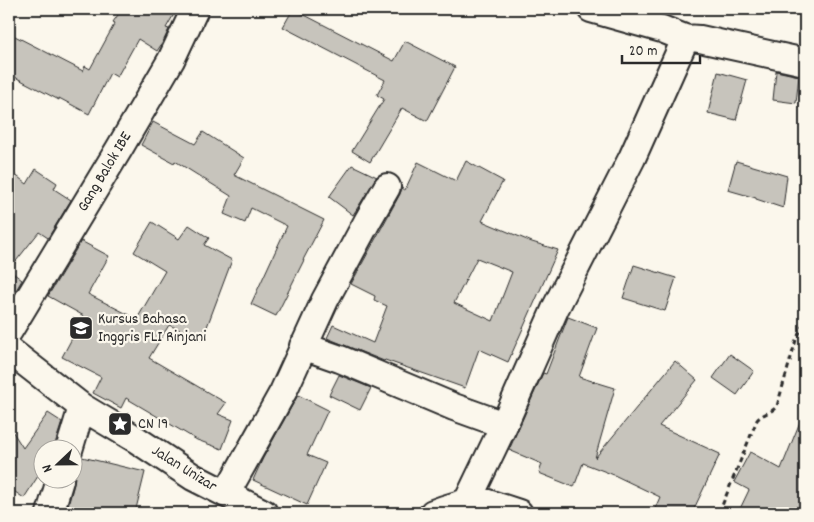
<svg xmlns="http://www.w3.org/2000/svg" width="814" height="522" font-family="Dekko,sans-serif">
  <rect width="100%" height="100%" fill="#fbf7ec"/>
  <filter id="ink" filterUnits="userSpaceOnUse"><feTurbulence type="fractalNoise" baseFrequency=".02" numOctaves="2"/><feDisplacementMap in="SourceGraphic" scale="10" xChannelSelector="R" yChannelSelector="G"/><feConvolveMatrix kernelMatrix="1 2 1 2 8 2 1 2 1" color-interpolation-filters="sRGB"/></filter>
  <g filter="url(#ink)">
    <path fill="#c7c4bc" stroke="#2b2b2b" fill-rule="evenodd" d="M122,9H177L166,28L169,29L163,42L157,51L138,39L117,77L110,73L89,114L59,98V100L9,74V33L83,71L85,66L90,69L115,23L113,22Z
      M293,9L394,61L405,41L455,67L427,121L402,108L370,162L352,151L384,99L377,95L385,80L283,27Z
      M776,71L799,76L796,103L773,100Z
      M718,72L747,80L736,120L708,113Z
      M153,122L195,144L203,132L244,158L234,175L324,220L303,260H304L276,316L251,304L287,226L251,208L245,223L224,214L231,196L175,161L174,163L141,145Z
      M466,161L503,181L482,221L532,242L558,250L508,362L479,349L465,388L385,360L384,361L327,338L333,325L373,343L387,306L374,300L375,296L351,284L400,194L402,188L405,190L418,162L456,181ZM477,258L512,272L493,321L454,303Z
      M736,161L787,176L783,208L756,199V198L728,190Z
      M352,165L377,177L353,215L329,197Z
      M36,169L57,183L54,189L71,200L48,238L39,232L9,270V170L27,184Z
      M152,222L179,239L189,225L209,238L204,245L232,260L202,340L169,325L149,358L226,403L218,414L233,420L222,449L197,440L126,398L121,408L93,393L101,377L62,357L84,316L48,296L81,241L109,256L88,294L137,319L165,271L134,252Z
      M634,265L676,278L665,311L623,298Z
      M9,270L22,280L9,302Z
      M568,317L597,328L579,377L615,388L595,458L675,361L697,380L659,426L720,454L692,513H653L660,497L614,475L583,463L574,487L539,473L542,464L509,450L543,373L546,374Z
      M730,354L754,371L737,395L713,378Z
      M339,375L371,388L360,410L329,395Z
      M298,395L328,410L307,455L326,463L307,505L253,480L263,458Z
      M804,412H805V513H738L749,490L734,482L750,452L781,469Z
      M48,413L62,422L53,450H42V470L24,498L9,488V426L23,448Z
      M82,457L145,472L135,513H66L74,484L75,477L72,473V465L79,461Z"/>
    <g fill="none" stroke-linecap="round" stroke-linejoin="round">
      <defs>
        <path id="street" d="M591,9L662,29L687,39
          M9,331L119,149L171,60L195,9
          M303,346L340,359L454,407L504,425
          M9,350L82,407L97,416L134,438L193,477L264,513
          M69,450L82,407
          M226,494L283,392L325,300L368,220L387,187
          M467,502L504,425L556,307L632,158L683,44C689,37 692,38 700,39L805,62
          M50,513L60,480
          M433,513L444,509L467,502H479L488,503L519,513"/>
      </defs>
      <use href="#street" stroke="#2b2b2b" stroke-width="30"/>
      <path stroke="#2b2b2b" stroke-width="3" stroke-dasharray="5 4" stroke-linecap="butt" d="M719,513L757,420C763,413 772,413 777,406L796,340L805,321"/>
      <use href="#street" stroke="#fbf7ec" stroke-width="26"/>
    </g>
  </g>
  <defs>
    <symbol id="school-square" viewBox="-11 -11 22 22"><rect x="-9" y="-9" width="18" height="18" rx="4" fill="#2b2b2b" stroke="#fbf7ec"/><path d="M0-5L7-2L0 1L-7-2ZM-4 1L0 2.5L4 1V4Q0 6-4 4Z" fill="#fff"/></symbol>
    <symbol id="sight-square" viewBox="-11 -11 22 22"><rect x="-9" y="-9" width="18" height="18" rx="4" fill="#2b2b2b" stroke="#fbf7ec"/><path d="M0-6L1.8-2.2L6-1.7L2.9 1.2L3.7 5.4L0 3.3L-3.7 5.4L-2.9 1.2L-6-1.7L-1.8-2.2Z" fill="#fff"/></symbol>
  </defs>
  <g fill-rule="evenodd">
    <use href="#school-square" x="67" y="314" width="28" height="28"/>
    <use href="#sight-square" x="106" y="410" width="28" height="28"/>
  </g>
  <g text-anchor="middle" dominant-baseline="central" stroke-width="4.5" stroke-linejoin="round" paint-order="stroke">
    <g font-size="16" fill="#2b2b2b" stroke="#fbf7ec">
      <text transform="translate(105 172) rotate(-59)">Gang Balok IBE</text>
      <text transform="translate(184 469) rotate(32)">Jalan Unizar</text>
    </g>
    <g font-size="16" fill="#2b2b2b" stroke="#fbf7ec" text-anchor="start">
      <text x="98" y="319">Kursus Bahasa<tspan x="98" dy="18">Inggris FLI Rinjani</tspan></text>
      <text x="138" y="424">CN 19</text>
    </g>
  </g>
  <rect width="814" height="522" fill="none" stroke="#fbf7ec" stroke-width="30"/>
  <rect x="15" y="15" width="784" height="492" fill="none" stroke="#2b2b2b" stroke-width="2" filter="url(#ink)"/>
  <g transform="translate(58 464) rotate(248)"><circle r="24" fill="#fbf7ec" stroke="#a8a59f"/>
  <path d="M0-4L9 19L0 12L-9 19Z" fill="#2b2b2b"/>
  <text y="-8" font-size="14" font-weight="bold" text-anchor="middle" fill="#2b2b2b">N</text>
  </g>
  <path d="M622 55v8h78v-8" fill="none" stroke="#2b2b2b" stroke-width="2.5"/>
  <text x="629" y="55" font-size="15" fill="#2b2b2b" stroke="#fbf7ec" stroke-width="4" paint-order="stroke">20 m</text>
</svg>
